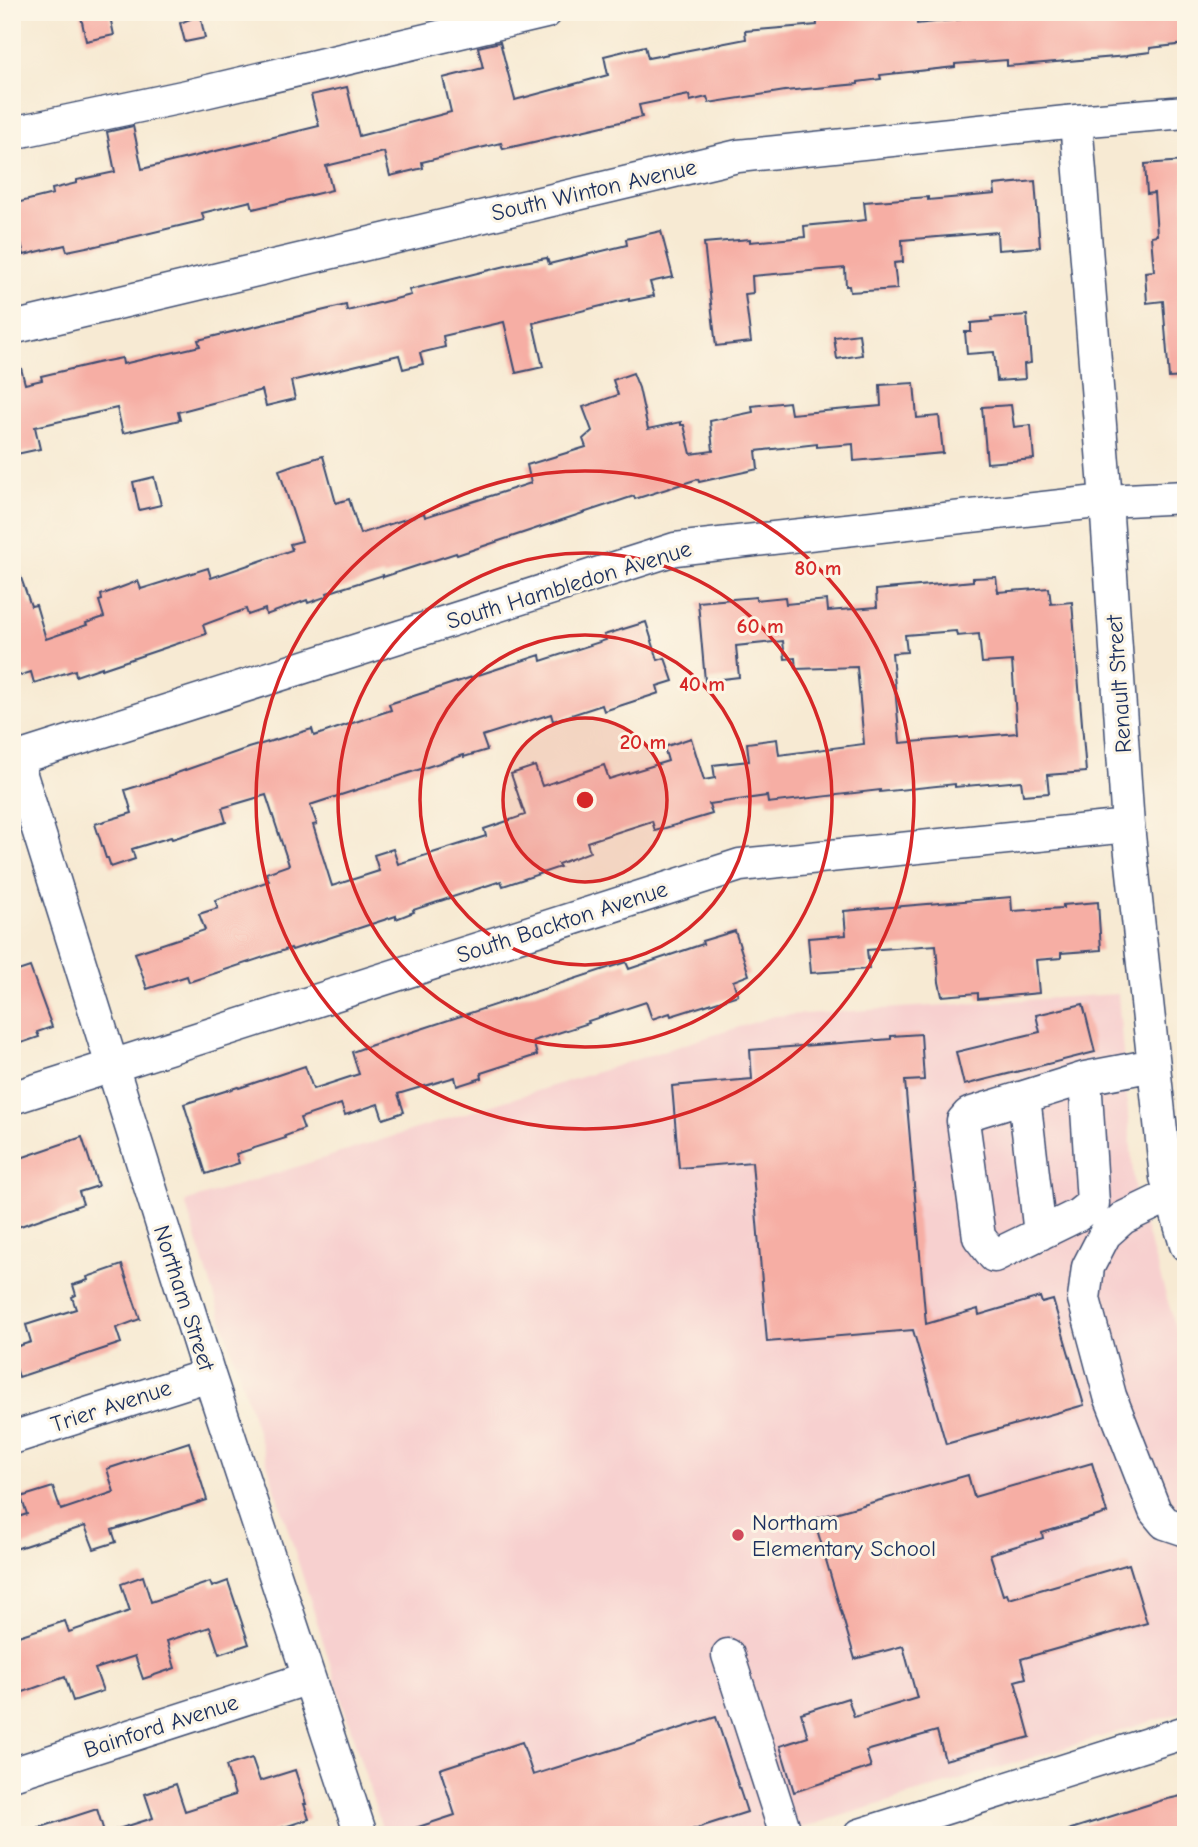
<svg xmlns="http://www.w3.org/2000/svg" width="1198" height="1847" font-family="'Comic Neue',sans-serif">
  <rect width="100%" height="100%" fill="#fcf5e5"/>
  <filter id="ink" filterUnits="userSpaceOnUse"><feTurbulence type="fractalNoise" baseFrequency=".0143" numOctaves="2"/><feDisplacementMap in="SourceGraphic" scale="14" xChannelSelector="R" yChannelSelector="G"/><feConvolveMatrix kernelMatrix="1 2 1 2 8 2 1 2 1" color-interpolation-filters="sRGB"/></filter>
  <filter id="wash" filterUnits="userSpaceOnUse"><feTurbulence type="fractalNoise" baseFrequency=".00686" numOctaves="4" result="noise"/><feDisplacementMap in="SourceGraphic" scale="28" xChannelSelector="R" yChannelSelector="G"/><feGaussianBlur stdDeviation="1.57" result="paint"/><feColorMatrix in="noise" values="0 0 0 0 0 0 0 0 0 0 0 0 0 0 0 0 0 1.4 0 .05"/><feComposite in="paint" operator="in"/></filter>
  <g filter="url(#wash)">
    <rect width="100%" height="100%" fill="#f7ead3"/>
    <path fill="#f7d0cf" d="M1118,994L1135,1195L1186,1360V1711L779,1835H384L185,1202L774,1016Z"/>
    <g id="blocks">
      <path fill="#f6aea4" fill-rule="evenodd" d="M80,12H109L114,35L86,41Z
        M816,12H916L917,24L962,19L961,12H1186V44L1150,48V52L1127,55V56L1007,66V60L955,64V67L880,75L881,79L858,82V84L785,91L709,103L707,97L690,101L689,95L639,105L642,117L503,149L501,143L422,162L423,168L390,176L384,152L326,166L332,190L253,209L251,201L202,213L204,220L92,247L91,246L67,251L65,245L24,255L12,204L53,194L52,189L77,183V180L115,172L107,132L133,126L142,169L319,126L311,95L347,87L359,136L451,112L443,78L483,68L478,47L500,42L515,100L608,75L604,56L645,46L648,58L746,39L745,31L817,25Z
        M200,15L205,38L185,42L180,23Z
        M1184,161L1186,377L1169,378L1163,301L1147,303L1145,272L1154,271L1151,236L1157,235L1154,193L1147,194L1145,164Z
        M1035,181L1040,247L998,250L997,232L902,240L903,262L894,263L897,289L850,292L849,286H846L845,268L752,276L753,293L745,294L751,342L716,346L704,243L750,239V242L805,237L804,226L866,220L864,202L928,197V200L995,194L994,185Z
        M661,231L673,277L650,282L654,296L629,301V299L533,323L543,367L516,373L504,322L443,336L445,347L420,353L423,364L403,369L399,355L291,381L295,399L266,406L262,390L178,412L180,420L123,433L117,408L35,427L40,449L12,455V369L21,368L25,384L42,380L41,376L97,363L122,358L123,364L200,346L198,340L346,305L347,311L411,295L409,290L518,263L547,258L549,264L627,245L626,239Z
        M1027,315L1031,363L1024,364L1025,379L997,381L994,352L967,354L965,332H971V323L992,321L991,318Z
        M859,334L862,355L837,359L834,337Z
        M633,373L639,388L648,429L681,422V425H684L691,454L713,451L710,421L753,412L752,406L789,402L791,414L881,406L880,385L914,383L917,418L939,416L943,453L854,461L853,444L817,447V444L756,451L758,469L699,482L698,479L635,499L634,496L457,555L456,553L383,577V575L327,593L328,596L308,603L307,600L266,615L265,609L248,615L246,609L203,625L206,634L102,669V667L76,676L75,670L34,683L31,672L12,678V562L15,561L31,606L36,605L46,639L87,625L86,623L104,617L99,601L102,600L101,595L138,581L141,589L208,568L211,578L292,550L290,544L302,541L279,470L293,465L323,456L336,503L349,499L360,534L424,513L425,517L531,483L527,465L586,447L583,439L592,431L583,407L618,395L613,380Z
        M1011,405L1014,427L1031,425L1034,459L987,463L982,407Z
        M154,477L161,505L139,510L133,482Z
        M996,577L998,592L1049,588L1051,604L1072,602L1086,772L1047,775L1049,793L1023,795L1021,781L955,787V784L880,792V790L768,803L767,796L709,804L712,814L655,831L652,821L587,842L590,852L558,864L560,867L503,886L501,881L413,910L414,912L396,919V916L292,950L291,948L189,982L187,976L147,989L135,953L205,930L199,914L218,908L215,900L269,881L266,873L289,865L266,795L222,808L226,822L172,839L171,837L132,849L135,859L111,867L108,858H106L95,824L132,813L125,790L174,775V774L248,748L312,729L314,736L391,710L389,704L540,655L541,661L606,640L604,635L646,622L658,660L665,658L673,681L657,686L659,693L604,711L602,705L553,721L551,714L482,736L487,750L464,757V755L310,805L317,824L313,825L332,886L379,871L374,855L393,849L398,864L486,836L484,829L525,815L511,774L535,766L542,786L604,765L609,779L668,761L664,747L691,738L704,780L715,778L713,765L749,761L747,743L777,739L779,755L864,744L857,667L796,669L795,658L785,659L783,641L736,646L739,677L705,681L698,602L756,597V600L785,597L786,604L827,600L828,611L877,607L876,590L973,581V578ZM956,631L957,636L979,634L982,663L1012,661L1017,733L900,743L892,653L907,652L905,635Z
        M1011,897L1012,911L1063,908V905L1098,902L1101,950L1061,953V958L1036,960L1039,993L978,999V993L942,996L939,982L936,945L867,950L869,969L811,973L808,938L846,935L844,911Z
        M735,931L749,975L733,981L738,995L671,1016L670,1013L652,1019L646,1002L588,1021L589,1023L533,1041L537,1055L481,1073L482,1078L457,1086L455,1077L398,1094L404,1112L383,1119L378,1104L345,1115L341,1104L300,1118L304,1129L285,1136L286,1138L236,1154L239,1163L206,1174L184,1104L238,1087L239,1088L305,1066L313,1089L359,1074L352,1052L363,1048L626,962L629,969L703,944L702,941Z
        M30,967L52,1027L37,1032L39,1037L12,1046V973Z
        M1083,1004L1095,1052L964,1085L956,1052L1040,1032L1036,1015Z
        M921,1034L924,1080L905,1081L926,1324L978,1309L979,1315L1040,1297L1042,1303L1053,1300L1084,1405L946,1444L913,1330L767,1342L752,1162L679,1168L672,1086L752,1079L750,1050L891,1039V1036Z
        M82,1137L98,1186L79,1192L83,1204L12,1229V1161Z
        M122,1265L140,1319L116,1328L121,1343L19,1377L12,1356V1348L31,1342L26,1325L76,1309L72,1297L76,1295L73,1285L88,1280L87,1277Z
        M189,1442L207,1500L112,1530L116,1542L94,1549L85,1526L12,1550V1519L27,1514L21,1497L53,1487L61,1510L114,1492L107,1469Z
        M1092,1463L1107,1513L1042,1533L1043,1538L990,1554L1003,1595L1007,1594L1009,1599L1129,1564L1147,1623L1021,1659L1026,1678L1015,1681L1030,1737L945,1760L937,1731L866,1751L871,1767L794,1792L780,1746L808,1737L801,1713L848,1698L854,1717L917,1698L903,1646L855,1659L814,1519L968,1475L974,1497Z
        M143,1576L151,1602L210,1582L212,1587L228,1581L249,1644L219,1654L210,1627L167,1641L175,1668L143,1679L135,1656L95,1669L103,1691L73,1701L65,1677L12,1696V1638L65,1621L69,1632L130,1611L121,1584Z
        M716,1717L747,1812L675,1835H409V1830L455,1815L440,1769L522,1742L533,1775Z
        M252,1758L260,1781L295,1770L306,1804H304L309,1819L260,1835H116L115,1830L153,1818L145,1794L176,1784L185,1811L235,1795L226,1766Z
        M1186,1795V1835H1069L1068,1830L1163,1800Z
        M97,1809L105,1835H32V1830Z"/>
    </g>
  </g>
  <g filter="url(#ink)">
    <use href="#blocks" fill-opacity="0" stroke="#3c4b70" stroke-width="2"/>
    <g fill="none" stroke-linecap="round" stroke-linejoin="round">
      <defs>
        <path id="minor" d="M1076,121L1106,501L1128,826L1166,1177L1186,1245
          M12,133L187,96L546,12
          M12,328L738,156L1076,121L1186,112
          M16,759L209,1375L361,1835
          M12,760L675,549L1106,501L1186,497
          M1085,1078L1093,1203L1078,1215L994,1256L979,1237L963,1121L969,1114L1085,1078L1154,1065
          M1024,1097L1040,1234
          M12,1098L740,865L1128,826
          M1171,1195L1123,1218L1105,1234L1088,1267L1084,1299L1110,1396L1155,1511L1165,1523L1186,1530
          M12,1438L209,1375
          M728,1655L786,1835
          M12,1774L309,1678
          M860,1835L1186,1732"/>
      </defs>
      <use href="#minor" stroke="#3c4b70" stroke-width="35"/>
      <use href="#minor" stroke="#fff" stroke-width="32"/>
    </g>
  </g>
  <circle cx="585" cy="800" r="82" fill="#d62828" fill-opacity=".12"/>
  <g fill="none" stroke="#d62828" stroke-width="3.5">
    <circle cx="585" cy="800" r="82"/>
    <circle cx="585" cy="800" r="165"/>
    <circle cx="585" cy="800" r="247"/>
    <circle cx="585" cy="800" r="329"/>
  </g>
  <circle fill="#d1495b" stroke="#fcf5e5" stroke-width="2.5" cx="738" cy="1535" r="7"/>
  <g text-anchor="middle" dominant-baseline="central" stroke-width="6" stroke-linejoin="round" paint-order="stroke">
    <g font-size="23" fill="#1b2f5e" stroke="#fcf5e5">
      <text transform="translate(594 190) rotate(-13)">South Winton Avenue</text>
      <text transform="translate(569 585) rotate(-17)">South Hambledon Avenue</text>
      <text transform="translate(1119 684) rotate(-94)">Renault Street</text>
      <text transform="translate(562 922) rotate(-18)">South Backton Avenue</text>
      <text transform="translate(184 1298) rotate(72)">Northam Street</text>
      <text transform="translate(111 1406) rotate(-18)">Trier Avenue</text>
      <text transform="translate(161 1726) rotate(-18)">Bainford Avenue</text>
    </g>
    <g font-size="23" fill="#1b2f5e" stroke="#fcf5e5" text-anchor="start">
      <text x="752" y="1522">Northam<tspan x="752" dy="26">Elementary School</tspan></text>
    </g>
  </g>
  <circle cx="585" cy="800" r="10" fill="#d62828" stroke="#fcf5e5" stroke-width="3.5"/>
  <g font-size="21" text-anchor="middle" font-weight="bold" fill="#d62828" stroke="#fcf5e5" stroke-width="6" stroke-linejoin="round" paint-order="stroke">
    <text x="818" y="575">80 m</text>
    <text x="760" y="633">60 m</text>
    <text x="702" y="691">40 m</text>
    <text x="643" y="749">20 m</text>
  </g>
  <rect width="1198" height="1847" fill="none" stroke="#fcf5e5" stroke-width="42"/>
</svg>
